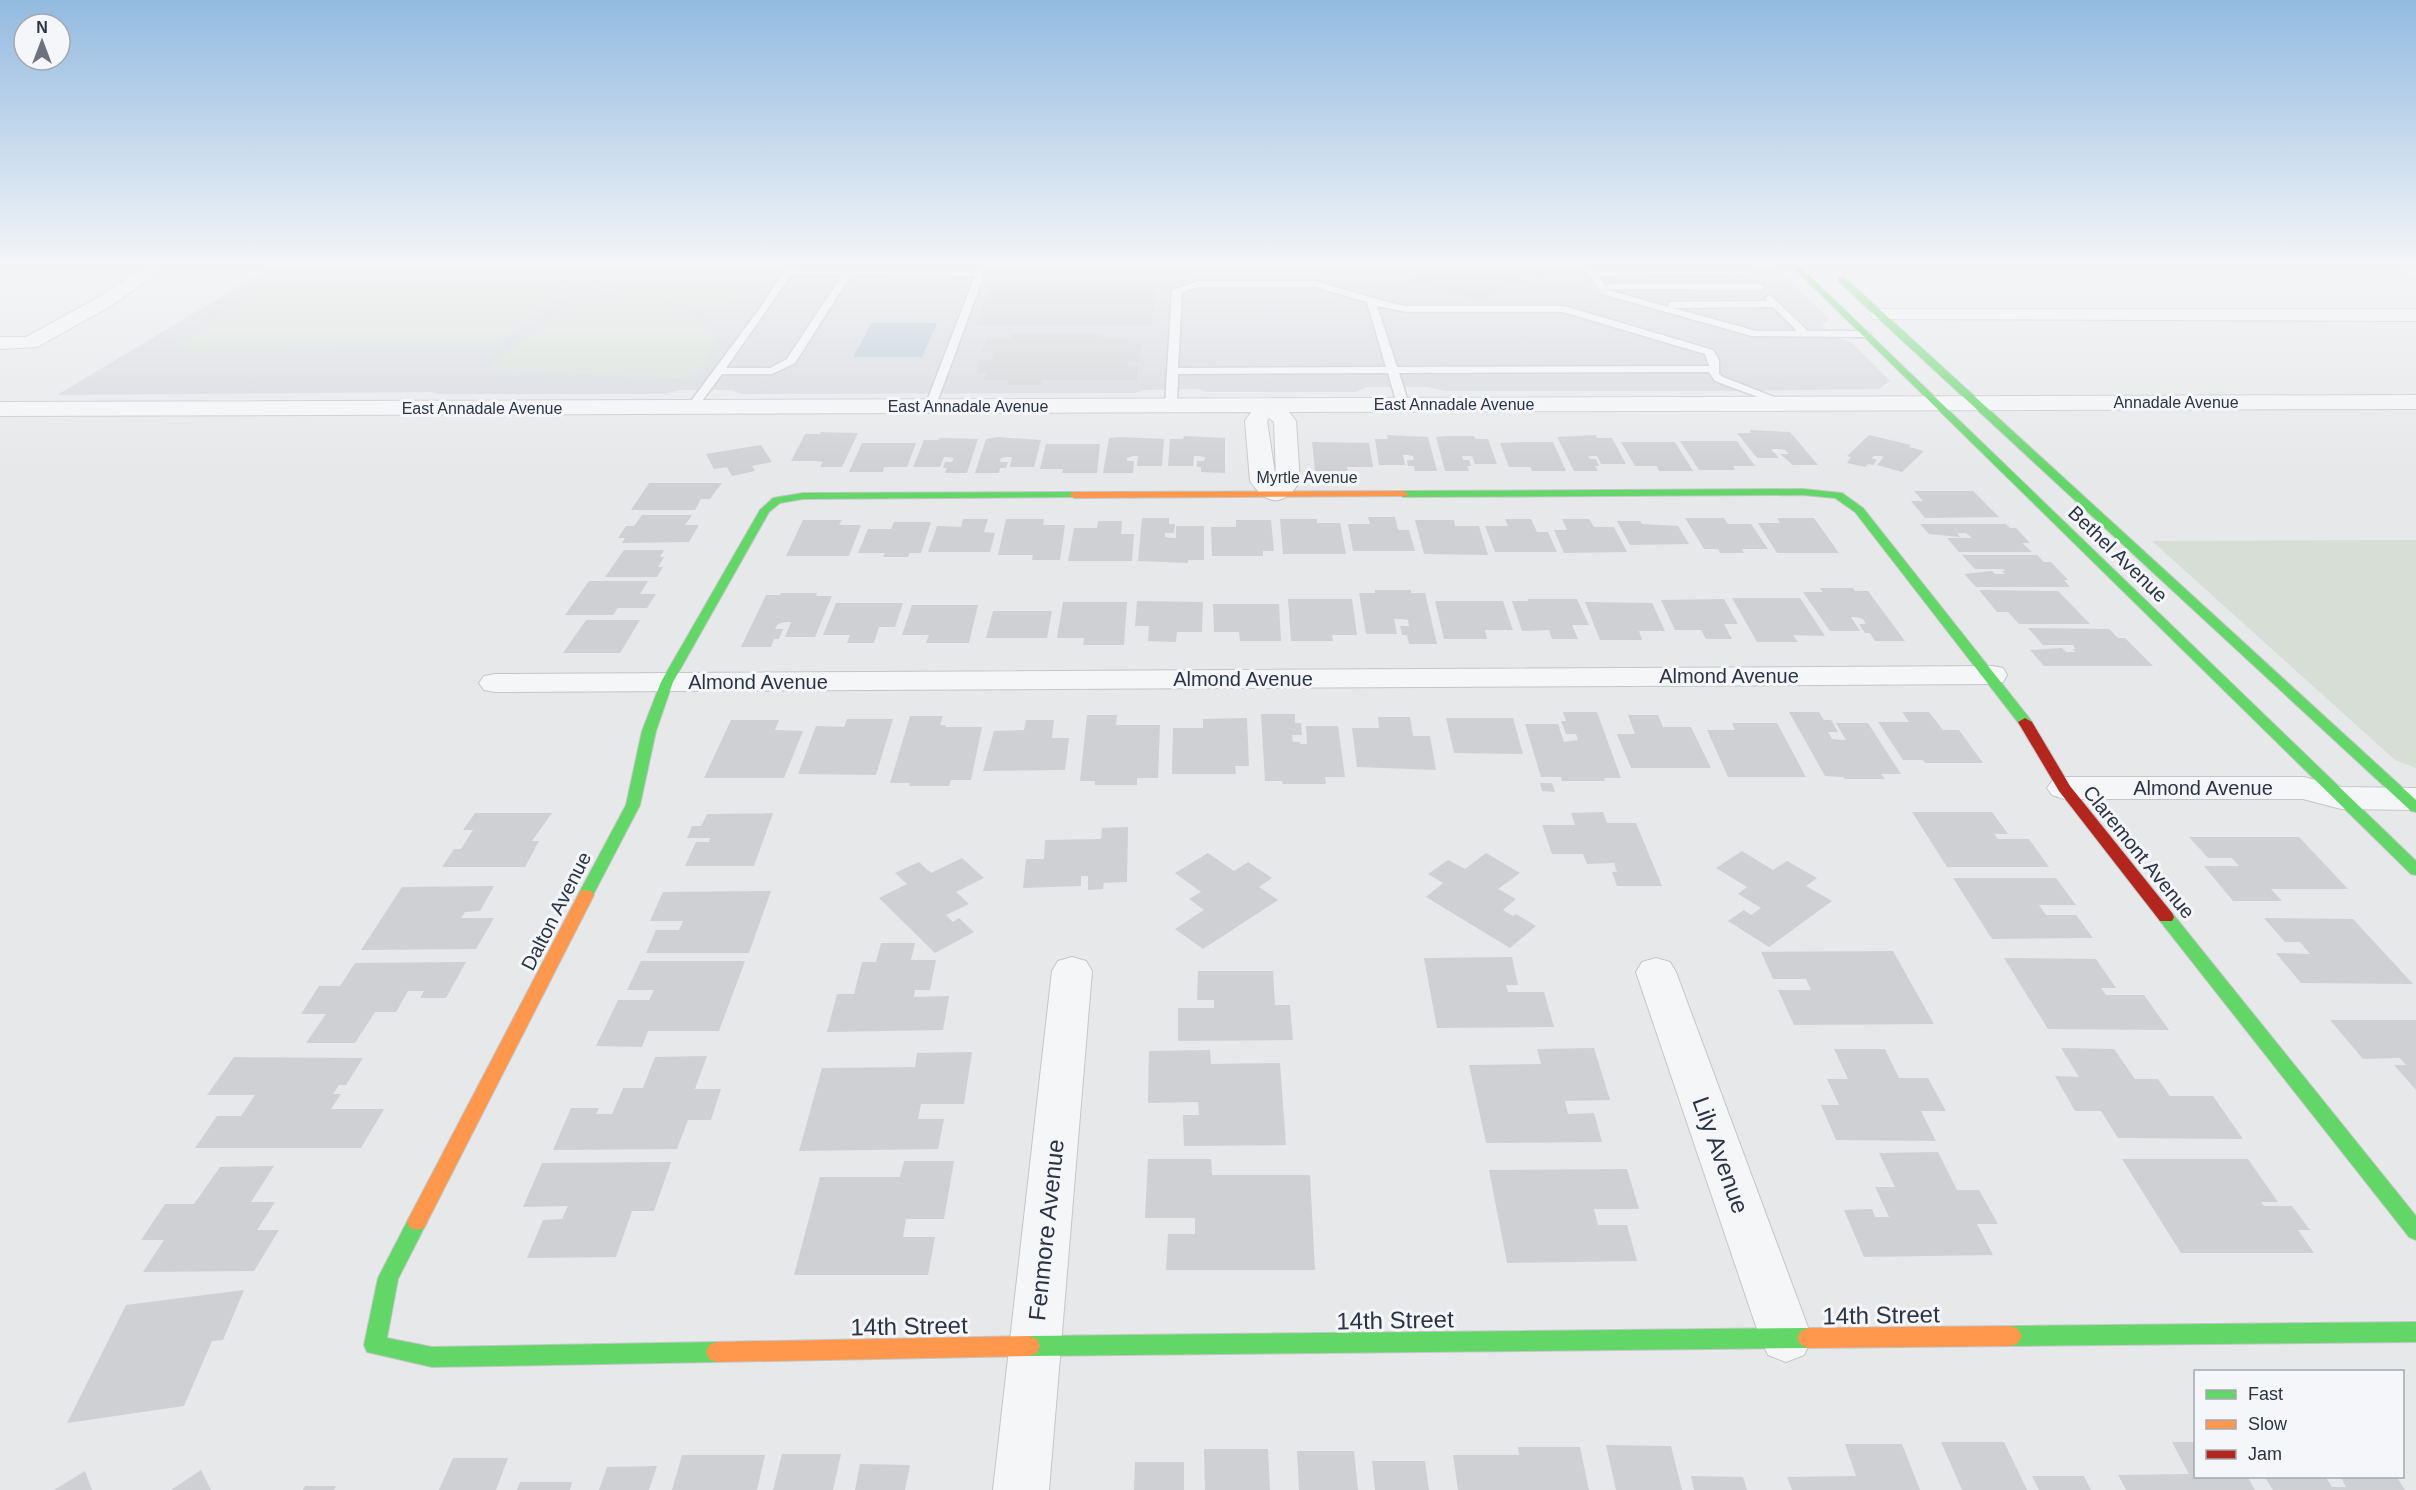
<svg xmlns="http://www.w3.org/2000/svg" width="2416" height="1490" font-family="Helvetica,sans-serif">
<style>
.built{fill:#d4d7dd}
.green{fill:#d6ded6}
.water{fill:#b4c4d5}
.building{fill:#ced0d3}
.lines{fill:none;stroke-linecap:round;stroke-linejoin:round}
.lane-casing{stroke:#c4c6c8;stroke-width:3}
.street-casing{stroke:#c4c6c8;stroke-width:2}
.fast-casing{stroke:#c4c6c8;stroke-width:2}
.slow-casing{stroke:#c4c6c8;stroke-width:2}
.jam-casing{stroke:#c4c6c8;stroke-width:2}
.lane{fill:#f5f6f7;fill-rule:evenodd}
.street{fill:#f5f6f7;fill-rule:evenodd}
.fast{fill:#63d668;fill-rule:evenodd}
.slow{fill:#ff974d;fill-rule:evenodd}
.jam{fill:#b3261e;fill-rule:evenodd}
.labels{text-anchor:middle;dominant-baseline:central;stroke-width:6;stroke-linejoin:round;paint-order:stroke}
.far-street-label{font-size:16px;fill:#2b3445;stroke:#f4f6f9}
.street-label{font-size:20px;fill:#2b3445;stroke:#f4f6f9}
.near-street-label{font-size:24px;fill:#2b3445;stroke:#f4f6f9}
</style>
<rect width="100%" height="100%" fill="#e6e8ea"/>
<path class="built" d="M276,264H1773L1829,319L1822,325L1834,337L1851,342L1890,381L1879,389L1730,391H1444L1428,387H1367L1355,392H1207L1198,389L1144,390L1135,393L742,394L731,390H680L665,394H438L432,392L57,395Z"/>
<path class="green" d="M301,264H562L570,271L564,292L553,303L500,343L189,352L177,344Z
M584,264H760L729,305L682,304L633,298L672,306L697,316L716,334C716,353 702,366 689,379L495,370L489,364L584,295L633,299L606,290L584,276L582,267Z
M806,264H972L970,268H803Z
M2416,540V768L2395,760L2152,541Z"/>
<path class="water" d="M872,323H937L922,357H853Z"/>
<path class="building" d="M1001,264H1160L1159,272H998Z
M1452,264L1507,279L1512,278L1464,264L1569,266L1539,278L1527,275L1518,278L1529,281L1519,285L1508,281L1498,285L1509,288L1479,301L1408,280Z
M990,285H1155L1152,325H976Z
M1012,334H1102L1101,338H1128V344H1141L1139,362H1128V366H1138L1137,380H1042L1041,385H1006L1008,380H984L986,373H976L981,360H992L994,352H982L986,339H1010Z
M1750,430L1790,432L1818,465H1793L1780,454H1789L1785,450L1780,449H1771L1779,458H1757L1737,433H1751Z
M821,432L858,433L842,467H820L823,462L816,461H791L805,434H820Z
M1387,435L1428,437L1437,471H1415L1414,466H1408L1407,460H1414L1413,456L1408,455H1403L1405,465H1379L1375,439H1388Z
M1596,435L1597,438H1612L1626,464H1601L1597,456H1588L1590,459H1596L1599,466H1595L1598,471H1574L1557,437Z
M1869,435L1911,445L1909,447L1924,451L1902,472L1877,465L1884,457L1881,456H1874L1871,458L1877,460L1873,465L1868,464L1865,467L1847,463L1851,457L1847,456Z
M1184,436L1225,438V473L1201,472V467H1197V461H1204L1205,457L1199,456H1194L1193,466H1168L1170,439H1183Z
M1446,436H1474L1475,439H1488L1497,464H1475L1472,456H1462L1463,460H1469L1471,466H1467L1469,471H1445L1436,437Z
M998,437L1041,440L1034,467H1010L1012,457H1007L1001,458L1000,462H1008L1006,468H1000L999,473H975L986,439Z
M1121,437L1164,439L1162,466H1137L1138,456H1133L1127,458V461H1134L1133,473H1103L1109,438Z
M940,438L978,439L967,473H945L947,468H943L945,462H952L954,458L947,457H944L940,467H913L924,440H938Z
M1680,441H1737L1755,466H1733L1735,470H1699Z
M1312,442L1369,443L1373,467H1347L1348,472L1315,471Z
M1523,442H1553L1566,471H1532L1530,467H1509L1500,443Z
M1621,442H1675L1693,471H1659L1657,466H1635Z
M862,443H916L907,467H884L883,472H849Z
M1046,444H1100L1097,473H1062L1063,469H1040Z
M761,445L772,462L752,466L755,471L732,476L727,467L714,469L706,454Z
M649,483H722L710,499H701L695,510H631Z
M1914,491H1973L1999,517L1925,518L1911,501H1923Z
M642,515H692L685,525H699L689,542L622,543L625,538H618L626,526H634Z
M1368,517H1395L1398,530H1409L1415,551H1353L1348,524H1370Z
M1142,518H1169V524H1175L1174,533H1165V537L1172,538H1176V526H1204V560H1188V563L1138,561Z
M1685,518H1724L1728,524H1751L1768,549H1742L1744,553H1720L1718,549H1704Z
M1777,518H1814L1839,553H1777L1758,523H1780Z
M963,519H988L984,532L995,533L990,552H928L937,526L961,527Z
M1006,519H1044L1043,525H1065L1060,560H1032L1033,555H998Z
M1280,519H1317V523H1340L1346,554H1283Z
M1505,519H1531L1537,532H1548L1557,552H1495L1485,526H1508Z
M1562,519H1589L1594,527H1614L1627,552L1564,553L1554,530H1567Z
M803,520H842L839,525H861L849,556H786Z
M1236,520H1271L1274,551H1263V556H1212L1211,527H1236Z
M1415,520H1454L1455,526H1479L1488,555L1424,554Z
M1098,521H1122L1121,534H1134L1132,561H1068L1074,528H1097Z
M1617,521H1640L1642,524L1678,526L1689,544L1630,545Z
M894,522H931L921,553H910L908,557H883L885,553H858L868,529H891Z
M1920,524H2006L2010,528H2016L2030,543H2022L2032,552H1959L1947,538H1972L1966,533H1957L1960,537L1929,534Z
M624,550H664L660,557H664L658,567H663L657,577H605Z
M1962,555H2037L2044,562H2051L2068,580H2064L2070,587H1976L1964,574L1992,571L1995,574H2005L2002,571H2005L2003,569H1975Z
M589,581H648L640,594H656L647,608H618L613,615H565Z
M1820,588H1853L1855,591H1868L1905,641H1875L1870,633H1865L1859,624H1866L1863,619L1856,617H1851L1860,631H1830L1803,592H1823Z
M1375,590H1411V593H1425L1437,644H1409L1407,635H1402L1400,626H1409L1408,620L1400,619H1394L1397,634H1366L1359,593H1375Z
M1979,590L2058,591L2090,624H2019L2008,612H1997Z
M781,593H817L816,596H832L815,637H785L791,622H785L778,624L775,629H783L779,639H774L771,647H741L766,595H780Z
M1732,598H1800L1825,636L1793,635L1798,642H1757Z
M1288,599H1352L1357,635H1332L1333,641H1291Z
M1528,599H1577L1589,625H1572L1578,639H1552L1549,630L1522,631L1512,601H1528Z
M1724,599L1738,624H1724L1732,639H1706L1701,630H1675L1661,600Z
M1137,601L1203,602L1202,632H1177L1176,642L1148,641L1149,626H1135Z
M1435,601H1503L1513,630H1485L1487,639H1444Z
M1063,602H1127L1124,645H1083L1084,638H1057Z
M1585,602L1652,603L1665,631H1639L1642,640H1600Z
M836,603H903L895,627H879L874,643H847L850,635H823Z
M1213,604H1279L1281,641H1240L1239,632H1214Z
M912,605H978L969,643H926L929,635H902Z
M993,611H1052L1047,638H986Z
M586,620H640L620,653H563Z
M2028,628L2109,629L2118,638H2125L2153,666H2044L2030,650L2062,648L2066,652H2076L2072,649H2076L2073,645H2043Z
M1563,712H1597L1621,778H1604L1605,781H1562L1561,777H1541L1525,724H1558L1564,742L1578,740L1576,734H1566L1561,721H1566Z
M1789,712H1819L1824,720H1831L1838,732H1828L1832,739L1840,740H1846L1836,723H1868L1901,774H1881L1885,779H1845L1843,777L1825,776Z
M1902,712H1929L1943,730H1959L1983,763H1925L1923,760H1903L1878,722H1909Z
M1261,714H1295V723H1301L1302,735H1292L1293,742H1300V744H1307L1306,726H1338L1345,777H1325L1326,784H1283L1282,781H1265Z
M1087,715H1117L1116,725H1160L1158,778H1137V785H1095V781H1080Z
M1628,715H1658L1663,727H1691L1711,768H1631L1617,734H1635Z
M910,716H943L940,725H945L946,727H982L971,780H951L949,786H909L910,783H890Z
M1378,717H1410L1413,736H1430L1436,770L1357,767L1352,728H1379Z
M1247,718L1249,766H1235L1236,774H1172L1173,728H1203V719Z
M1446,718H1513L1523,754L1454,753Z
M847,719H893L876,775L798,774L816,726L844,727Z
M731,720H779L775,730L803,731L784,778H704Z
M1026,720H1054L1052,738H1069L1065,770L983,771L994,731L1024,730Z
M1732,723H1777L1806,777H1728L1707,730H1735Z
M1540,783H1552L1555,792L1542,791Z
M1603,812L1607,823H1636L1662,886H1617L1612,872H1617L1614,863L1587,864L1583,854H1552L1542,825H1575L1571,813Z
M1912,812H1992L2008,834H1994L1998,839H2029L2049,867H1947Z
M475,813H552L532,841H539L525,867H442L454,849H461L473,830H463Z
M773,813L754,866H685L696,842H709L710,838H687L692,826H701L707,814Z
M1128,827L1127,882L1104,883L1103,889L1088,890V876H1081V886L1023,888L1026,859H1044L1045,840L1101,839L1102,828Z
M2189,837H2299L2348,889H2271L2282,901H2233L2204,866H2239L2232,858H2208Z
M1742,851L1773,870L1787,861L1817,878L1806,886L1832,901L1769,947L1728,921L1744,910L1751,915L1761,908L1738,894L1747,887L1716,868Z
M1208,853L1234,871L1248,862L1272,878L1259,887L1278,900L1203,949L1175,929L1204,910L1189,899L1201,892L1175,873Z
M1486,853L1520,873L1498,889L1516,899L1503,910L1513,916L1516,914L1536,926L1510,948L1426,897L1443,883L1428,874L1448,860L1465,869Z
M962,858L984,878L956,892L969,904L946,915L953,922L959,918L974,932L935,953L879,898L907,884L895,873L919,862L931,873Z
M1953,878H2056L2076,905H2039L2046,915H2076L2093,938L1992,939Z
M494,886L480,911L465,912L461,918H494L476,949L361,950L402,887Z
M771,891L749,953H646L656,930H679L683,921H650L663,892Z
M2264,918L2353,919L2413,984L2301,983L2276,953L2310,954L2300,942H2285Z
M881,943H915L911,960H936L930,990H915L914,997L949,996L943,1030L827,1032L837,994H854L862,962H876Z
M1893,951L1934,1024L1794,1025L1778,990H1811L1806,979H1773L1761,952Z
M1512,957L1518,985H1506L1508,992H1544L1554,1027L1437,1028L1424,958Z
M2004,958L2096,959L2116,988H2101L2106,995H2144L2169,1030L2048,1029Z
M641,961H745L719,1031H648L642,1047L596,1046L618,1000H649L654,990H627Z
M466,962L446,998H420L424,991H408L396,1012H375L355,1043H306L326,1014H301L319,986H340L355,963Z
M1198,971H1273L1275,1005H1290L1293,1040L1178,1041V1008H1214V1000H1197Z
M2330,1020H2416V1090L2394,1065H2406L2400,1058L2363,1059Z
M1594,1048L1610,1100L1565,1101L1568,1114L1594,1113L1602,1142L1486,1143L1469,1065L1541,1064L1537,1049Z
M2061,1048L2114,1049L2135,1079H2158L2170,1096H2213L2243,1139L2118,1138L2101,1111H2075L2055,1076L2079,1077Z
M1834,1049H1885L1899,1078H1928L1946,1111H1921L1936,1141L1836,1140L1821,1105H1839L1827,1079H1848Z
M1210,1050L1211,1064L1280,1063L1286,1145L1184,1146L1183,1115H1199L1198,1102L1148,1103L1149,1051Z
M972,1052L964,1104H921L918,1119H944L938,1149L799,1151L822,1068L915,1067L917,1053Z
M707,1056L695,1089H721L711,1120H688L677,1149L553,1150L571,1108H599L596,1114H612L623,1088H643L655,1057Z
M234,1057L363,1058L346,1085H339L333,1094H341L331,1109H384L361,1148H195L217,1116H241L255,1095H207Z
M1938,1152L1957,1190H1979L1998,1224H1977L1993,1255L1864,1257L1844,1210L1872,1209L1875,1217H1889L1875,1187H1895L1879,1153Z
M1148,1159H1211L1212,1175H1310L1315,1270H1166L1168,1234H1195V1218H1145Z
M2122,1159H2248L2278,1202H2261L2264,1206H2292L2310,1230H2298L2314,1253H2181Z
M904,1161H954L944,1219H906L903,1237H935L928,1275H794L820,1177H900Z
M671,1162L654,1211H632L616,1257L527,1258L543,1220L562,1219L568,1206L523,1207L542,1163Z
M274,1166L251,1202H275L257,1230H279L254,1271L143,1272L164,1240H141L165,1204H194L220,1167Z
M1627,1169L1639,1209H1594L1598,1225H1627L1637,1261L1507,1263L1489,1170Z
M244,1290L223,1340L212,1341L184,1406L67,1423L126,1305Z
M1941,1442H2004L2027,1490H1962Z
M2172,1442H2196V1476H2247L2255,1490H2126L2118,1475L2189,1474Z
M1845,1444H1902L1920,1490H1792L1787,1477L1856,1476Z
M1606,1445L1671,1446L1682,1490H1616Z
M1518,1447H1580L1589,1490H1458L1453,1455H1519Z
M1204,1449H1268L1270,1490H1205Z
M1297,1451H1354L1358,1490H1299Z
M782,1454H841L833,1490H773Z
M682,1455H765L757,1490H672Z
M453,1458H508L496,1490H439Z
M1372,1461H1425L1429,1490H1375Z
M1135,1462H1184V1490H1134Z
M860,1464L910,1465L905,1490H855Z
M657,1466L649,1490H599L607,1467Z
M201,1470L211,1490H171Z
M85,1471L92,1490H54Z
M1691,1476L1743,1477L1747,1490H1694Z
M2032,1476H2084L2091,1490H2039Z
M2264,1476H2325L2332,1487H2346L2340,1476H2396L2405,1490H2273Z
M520,1482H572L570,1490H517Z
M305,1486H336L334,1490H303Z"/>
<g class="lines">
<g class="lane-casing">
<path id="lane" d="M789,264H797L794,269L977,270L980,264H988L935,408L931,409L925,406L975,276L851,275L795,363L772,374H722L696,409H688V405L758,311ZM791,275H842L787,359L770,368H726Z
M1581,264H1589L1594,270L1745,269L1750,272L1748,274L1598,276L1608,290L1668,307L1669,303L1672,302L1768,301L1765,298L1770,295L1808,331H1866L1871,334L1866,337L1752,336L1602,294ZM1773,307L1797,331H1756L1673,308Z
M1199,281H1316L1387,302L1407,306H1564L1713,350L1719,360V374L1723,377L1792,404L1786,407L1782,406L1715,381L1709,372L1399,373L1409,404L1403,407L1397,404L1388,373L1178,374L1177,405L1171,408L1165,405L1172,290ZM1199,287H1315L1367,302L1386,367L1178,368L1182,292ZM1377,306L1407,312H1563L1705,354L1709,366L1397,367Z
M1611,284H1760L1765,287L1760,290L1608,289L1606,287Z"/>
</g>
<g class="street-casing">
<path id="street" d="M150,264H171L111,306L37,347L0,349V337H26L97,298Z
M2387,264H2409L2416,267V279L2390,268Z
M1880,309H2416V321L1873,319L1870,315L1873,311Z
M2416,395V409L1289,412L1296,421L1300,482C1283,507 1267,506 1250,481L1245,421L1251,412L0,416V402ZM1269,418L1274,422L1276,480L1267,421Z
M1992,666L2003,668L2007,675L2003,682L1992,684L495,692L484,690L479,683L484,676L495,674Z
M2064,777H2304L2341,787L2416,788V810L2341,809L2303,799H2064L2052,795L2047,788L2052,781Z
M1072,957L1086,961L1092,971L1049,1490H993L1052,971L1058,961Z
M1656,958L1670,962L1676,972L1812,1338L1804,1355L1786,1362L1768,1355L1760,1338L1636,972L1642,962Z"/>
</g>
<g class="fast-casing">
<path id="fast" d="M1790,264H1797L2416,861V875L2411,874Z
M1838,277H1844L2416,800V812L2411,811L1838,281Z
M1803,489L1842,493L1863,508L2030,719L2032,722L2030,725H2020L1855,512L1835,498L1803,495L1403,497L1398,494L1403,491Z
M1074,492L1078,493V497L803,499L780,503L769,512L673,682L656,731L640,805L591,899H581L578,895L626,805L642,731L661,682L760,510L773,498L803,493Z
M2166,912L2172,913L2416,1216V1240L2409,1237L2160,921L2158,917L2160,913Z
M417,1214L424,1216L427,1222L398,1279L387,1338L432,1347L717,1342L725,1345L728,1352L725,1359L717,1362L432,1367L367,1352L364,1345L378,1278L410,1216Z
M2416,1322V1342L2011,1346L2004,1343L2000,1336L2004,1329L2011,1326Z
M1808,1328L1815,1331L1819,1338L1815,1345L1808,1348L1029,1356L1021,1353L1018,1346L1021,1339L1029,1336Z"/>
</g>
<g class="slow-casing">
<path id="slow" d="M1403,491L1408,494L1407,496L1074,498L1069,495L1074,492Z
M586,890L591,891L594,895L424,1228L417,1230L410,1228L407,1222L410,1216L578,895L581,891Z
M2011,1326L2018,1329L2022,1336L2018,1343L2011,1346L1808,1348L1801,1345L1797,1338L1801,1331L1808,1328Z
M1029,1336L1037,1339L1040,1346L1037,1353L1029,1356L717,1362L709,1359L706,1352L709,1345L717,1342Z"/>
</g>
<g class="jam-casing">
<path id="jam" d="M2025,718L2032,722L2070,786L2172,913L2174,917L2172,921H2160L2059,791L2018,722Z"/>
</g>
<use href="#lane" class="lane"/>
<use href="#street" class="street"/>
<use href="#fast" class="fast"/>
<use href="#slow" class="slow"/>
<use href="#jam" class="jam"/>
</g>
<linearGradient id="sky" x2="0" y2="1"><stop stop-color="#93bae0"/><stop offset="0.56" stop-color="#f4f5f6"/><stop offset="1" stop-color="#f4f5f6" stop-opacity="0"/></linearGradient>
<rect width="2416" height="472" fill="url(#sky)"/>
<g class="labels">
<g class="far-street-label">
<text x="2176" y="402">Annadale Avenue</text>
<text x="1454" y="404">East Annadale Avenue</text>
<text x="968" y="406">East Annadale Avenue</text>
<text x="482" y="408">East Annadale Avenue</text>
<text x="1307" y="477">Myrtle Avenue</text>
</g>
<g class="street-label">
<text transform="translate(2118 554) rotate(44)">Bethel Avenue</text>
<text x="1729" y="676">Almond Avenue</text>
<text x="1243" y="679">Almond Avenue</text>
<text x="758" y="682">Almond Avenue</text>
<text x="2203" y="788">Almond Avenue</text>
<text transform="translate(2139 852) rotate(51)">Claremont Avenue</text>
<text transform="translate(556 911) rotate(-63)">Dalton Avenue</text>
</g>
<g class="near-street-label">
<text transform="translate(1721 1155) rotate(70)">Lily Avenue</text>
<text transform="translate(1046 1230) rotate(-84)">Fenmore Avenue</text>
<text transform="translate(1881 1315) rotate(-1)">14th Street</text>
<text transform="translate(1395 1320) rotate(-1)">14th Street</text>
<text transform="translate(909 1326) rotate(-1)">14th Street</text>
</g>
</g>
<rect x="2194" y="1370" width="210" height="108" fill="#f4f6f9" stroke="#a4a8b1" stroke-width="1.5"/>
<rect x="2206" y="1390" width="30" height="9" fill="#63d668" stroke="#a4a8b1" stroke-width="1.5"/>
<text x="2248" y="1400" font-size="18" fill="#2b3445">Fast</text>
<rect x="2206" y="1420" width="30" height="9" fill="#ff974d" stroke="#a4a8b1" stroke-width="1.5"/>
<text x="2248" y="1430" font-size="18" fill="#2b3445">Slow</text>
<rect x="2206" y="1450" width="30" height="9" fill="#b3261e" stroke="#a4a8b1" stroke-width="1.5"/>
<text x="2248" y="1460" font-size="18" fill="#2b3445">Jam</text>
<g transform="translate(42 42)"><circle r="28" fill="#f4f6f9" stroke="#a4a8b1" stroke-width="1.5"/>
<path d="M0-4.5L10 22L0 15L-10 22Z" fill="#6c737f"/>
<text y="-9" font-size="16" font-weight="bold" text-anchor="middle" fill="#2b3445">N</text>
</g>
</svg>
